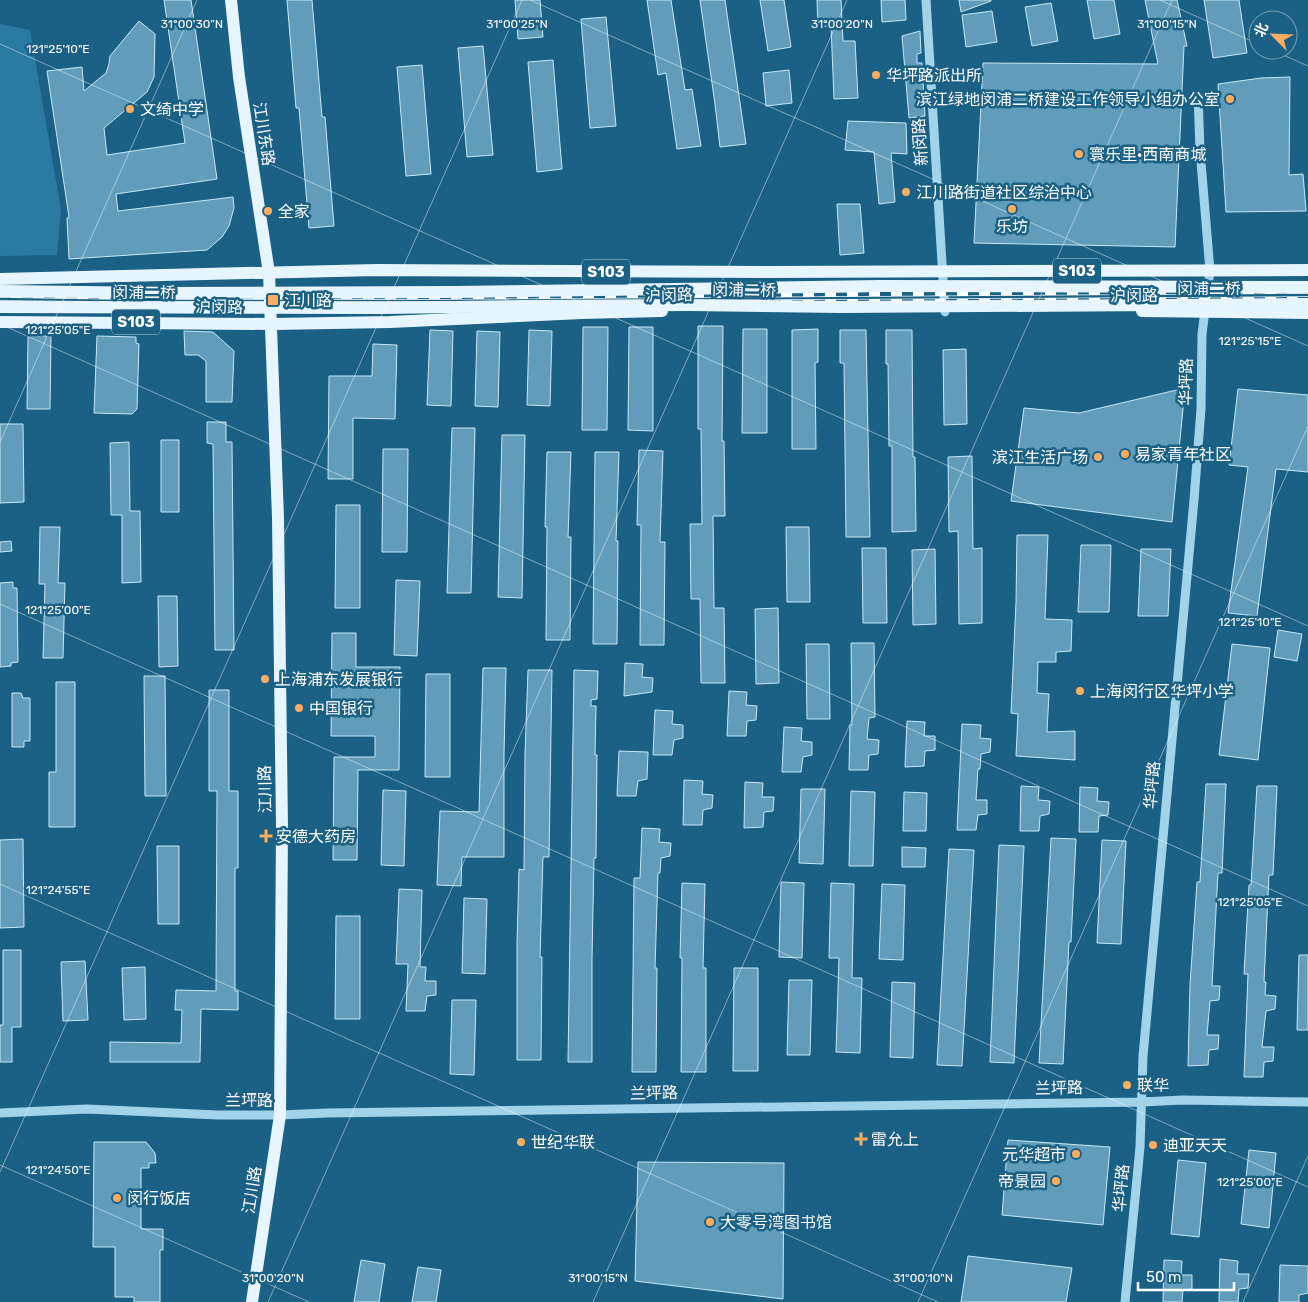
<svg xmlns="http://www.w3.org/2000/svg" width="1308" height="1302" font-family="Rubik,'Noto Sans SC',sans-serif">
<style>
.green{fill:#2a7aa2}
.building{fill:#619dbb;stroke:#c6e8f8}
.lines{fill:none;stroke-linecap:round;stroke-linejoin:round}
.minor{stroke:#a1d3eb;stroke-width:9}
.major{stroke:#e6f5ff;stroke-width:12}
.rail-casing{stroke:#fff;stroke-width:5.5}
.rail{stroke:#1b6085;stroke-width:4;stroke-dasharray:11;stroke-linecap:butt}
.major-bridge{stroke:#e6f5ff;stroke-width:12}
.ticks{fill:none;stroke:#fff;stroke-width:1;stroke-opacity:0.45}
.poi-dot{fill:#fdad5e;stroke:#1b6085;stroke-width:2}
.labels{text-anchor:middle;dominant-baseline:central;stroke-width:5;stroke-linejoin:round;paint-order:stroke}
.shield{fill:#1b6085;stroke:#bbcfda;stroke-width:1}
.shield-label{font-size:15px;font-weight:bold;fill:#fff}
.poi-label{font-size:16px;fill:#fff;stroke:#1b6085;text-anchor:start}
.street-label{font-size:16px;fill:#fff;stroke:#1b6085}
.ticks-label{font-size:12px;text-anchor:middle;fill:#fff;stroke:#1b6085;stroke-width:5;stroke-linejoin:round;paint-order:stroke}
</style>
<rect width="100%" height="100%" fill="#1b6085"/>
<path class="green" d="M0,24L30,30L61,210L57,255L0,256Z"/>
<path class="building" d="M164,0H191L217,179L116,194L118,211L233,197L234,208L229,226L222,237L207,250L69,259L67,218L69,217L47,71L82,67L84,91L106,73L109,64L110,56L139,21L155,34L154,77L147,92L104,128L107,155L185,143Z
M287,0H312L322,117H325L334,226L309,228L299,108H296Z
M515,0H540L543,37L518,39Z
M647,0H671L685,90L692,89L701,146L677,149L666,73L658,75Z
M700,0H725L746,144L720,147L715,104Z
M760,0H784L791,47L768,51Z
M817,0H841L843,41H855L858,98L834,99L831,26L818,27Z
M881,0H905L906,20L882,22Z
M959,0H991V1L961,12Z
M1087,0H1114L1120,34L1094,39Z
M1145,0H1177L1187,46H1184L1175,247L974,243L983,63L1158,64Z
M1204,0H1239L1247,53L1213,58Z
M1051,3L1058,41L1032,46L1025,7Z
M992,11L997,42L966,47L962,15Z
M606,17L616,126L590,128L581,19Z
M920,31L921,53L917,54V63H922L925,116L909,118L902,36Z
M483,46L493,155L467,157L458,48Z
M553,60L562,169L537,172L528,62Z
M422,65L431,174L406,176L397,67Z
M789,70L792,103L766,106L763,73Z
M1290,77L1289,175L1303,174L1306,211L1226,212L1218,84L1261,78Z
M848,121L906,123L907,154L891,153L895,202L879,204L874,152L845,150Z
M837,204H860L864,253L840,255Z
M698,326H723L722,441H724L725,516H713L714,608H724L725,683H701L700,599H691L690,524H702L701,429H698Z
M583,327H608L607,430H582Z
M629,327H653V431L628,430Z
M743,329H767V433H742Z
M818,329V362L815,363L816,449H792V330Z
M430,330L453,331L451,406L427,405Z
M529,330L552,331L550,406L527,405Z
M840,330H866L870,537H846L844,363H840Z
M886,330H912L913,457H915L916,531L892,532V446H889L888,364H886Z
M184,331L213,332L234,351L232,402H206V361L198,355H185Z
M477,331L500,332L498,407L475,406Z
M28,336H51L50,409H27Z
M97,336L136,337V343L139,344L137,409L132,414L94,413Z
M373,344L397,345L395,419L353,418V479H328L329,376H372Z
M966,349L967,424L944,425L943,350Z
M1185,388L1172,522L1011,501L1024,408L1079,413Z
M1238,389L1308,395V472L1276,469L1257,616L1228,613L1248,467L1229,465Z
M207,422H226V442H232L234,650H215L213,444L207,443Z
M0,424H23L24,502L0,503Z
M452,428H475L471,593H447Z
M502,435H525L522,598L498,597Z
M161,440H179V512H161Z
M129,442L130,511H140L141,582L122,583V515H111L110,443Z
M383,449H408L407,552H382Z
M639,450L663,451L660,542H665L664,645H640L641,525H637Z
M547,452H571L568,537H571L570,640H546L547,527H545Z
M595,452H619L616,541H618L617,644H593Z
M972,456L973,549L982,548V623L959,624L958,531L949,532L948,457Z
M336,505H360V608H335Z
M40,527H60L58,583H65L63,658H43L45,584H39Z
M786,527H809L810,602H787Z
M1017,535H1048L1045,619L1072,620L1071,651L1056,652V662H1038L1037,693L1049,694L1047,732L1075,731V760L1016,756L1018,714L1011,713L1016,602Z
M11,541L12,551L0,552V542Z
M1081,545H1111L1109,612H1078Z
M862,548H886L887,623H863Z
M935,549L936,624L913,625L912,550Z
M1141,549H1171L1168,616H1138Z
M396,580L420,581L417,656L394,655Z
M13,582V588H17L18,662L11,663V666L0,667V583Z
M158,596H177L178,666L159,667Z
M778,608L779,683L756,684L755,609Z
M1278,630L1302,634L1297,661L1274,657Z
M332,633H356V667H400L399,770H358L357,860H333L334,757H375V736H331Z
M851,643H874L875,717L869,718L867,739L879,740L878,754L869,755L868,770H849L850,725H852Z
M806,644H829L830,719H807Z
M1232,644L1270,648L1258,760L1219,755Z
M625,663L643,664L642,677L653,678L652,692L624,696Z
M483,668H506L504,754V857H462L461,886L437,885L440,811L479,812Z
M528,670H552L549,857H543L540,957H542L541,1060H517V944L519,869L524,870L525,754Z
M574,670L598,671L597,699L591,700V706H596L595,755H597L596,858H594L592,959V1062H568Z
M426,674H450V777H425Z
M144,676H165L166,796H145Z
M56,682H75V827H49V772H56Z
M209,690H229V791H238V868H235V991H238V1010L201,1009L200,1062H110V1042L181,1043L182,1010H175L176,990L216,991L217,791H209Z
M729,691L747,692L746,705L757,706L756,720L747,721L746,736H727Z
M12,693H21L23,698H30V741H24V747H12Z
M655,710L673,711L672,724L683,725V738L674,740L672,755H653Z
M907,721L925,722L924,736H935V750L925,751L924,766L905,767Z
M962,724L981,725L980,738L991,739L990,752L981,754L980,769H978L976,800H987V814L978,815L976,830H957Z
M784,727L802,728L801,741L812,742V755L803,757L801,772H782Z
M619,751L648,752L647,779L638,781L636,796H617Z
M684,780L703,781L702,794L713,795L712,808L703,810L702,825H683Z
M745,782L763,783L762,797H774L773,811L764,812L763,827L744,828Z
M1206,784H1226L1222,873H1218L1212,986H1220L1219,1000L1210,1001L1207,1035H1219L1218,1049L1209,1050L1208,1065L1188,1066L1190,985L1197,882H1200Z
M1021,786L1039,787L1038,800L1050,801L1049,814L1040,816L1039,831H1020Z
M1257,786H1277L1273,875H1269L1264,982H1266L1265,995L1276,996L1275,1009L1266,1011L1262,1047H1274L1273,1061L1264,1062L1263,1077H1244L1248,974H1244L1249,885H1251Z
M1080,787L1098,788L1097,801L1109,802L1108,815L1099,816L1098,832H1079Z
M801,789H825L823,864L799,863Z
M383,790L406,791L404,866L381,865Z
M851,791L875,792L873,866H849Z
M904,792L927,793L926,831H903Z
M642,828L660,829L659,842L671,843L670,856L661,858L660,873H658L655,968H657L656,1072H632L634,878H640Z
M1051,838L1076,839L1071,942H1069L1063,1064L1039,1063Z
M23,839L24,927L0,928V840Z
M1102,840L1126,841L1121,944L1097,943Z
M999,845L1024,846L1014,1063L990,1062Z
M157,846H179V924H158Z
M902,847L926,848L925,867H902Z
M949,849L974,850L962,1066L937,1065Z
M781,882L804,883L802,958L779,957Z
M682,883L705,884L703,968H706V1072H681L682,958H680Z
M831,883L854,884L852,978H862L860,1053L836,1052L839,958H829Z
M882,884L905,885L903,960L879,959Z
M399,889L422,890L420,967H426L425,981H436V995L427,996L425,1011H406L408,964H396Z
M464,898L487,899L485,974L462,973Z
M336,916H360V1019H335Z
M3,950H21V1027H12V1062H0V1025H3Z
M1299,955H1308V1030H1297Z
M85,961L88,1020L63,1021L61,962Z
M145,967L146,1019L124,1020L122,968Z
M734,968H758V1071H733Z
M789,980H812L810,1055H787Z
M892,982L915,983L913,1058L890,1057Z
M452,1000H476L474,1075L450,1074Z
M1008,1140L1110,1147L1103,1225L1002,1215Z
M94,1142H146L155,1153L156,1163H149V1168H141V1229H163V1250H160V1302H134V1297H115V1247H93Z
M1249,1150L1276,1153L1269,1228L1241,1224Z
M1178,1160L1206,1163L1199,1237L1171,1234Z
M638,1162L784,1163L783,1299L635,1281Z
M968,1256L1072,1268L1066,1302H961Z
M1220,1259L1238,1261L1237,1274H1249L1248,1288L1239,1289L1238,1302H1219Z
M361,1260L385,1264L379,1302H354Z
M1164,1260L1182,1261L1181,1275H1192V1289L1183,1290L1182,1302H1163Z
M1280,1265L1308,1266V1293L1299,1295V1302H1279Z
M418,1267L441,1270L436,1302H412Z"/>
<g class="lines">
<path class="minor" d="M926,0L945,312
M0,1113L87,1109L218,1115H280L327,1113L1142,1102L1183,1100L1308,1102
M1125,1302L1140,1147L1143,1056L1194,500L1201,409L1202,334L1210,271L1200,150L1198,95"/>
<path class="major" d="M231,0L239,77L269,273L278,518L282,827L280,1115L252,1302
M0,279L376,270L769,272L1308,270
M1142,311L1308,313
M0,322L272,324L390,322L582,313L662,311"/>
<g class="rail-casing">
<path id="rail" d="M0,295L120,297H449L1308,291
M0,303L120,304H449L1308,299"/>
</g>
<use href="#rail" class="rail"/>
<path class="major-bridge" d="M0,291L162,293L455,292L880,286L1308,287
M0,307L380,308L525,306L689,305L841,307L1308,304"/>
</g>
<path class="ticks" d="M530,0L1308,346M1160,0L1258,44M0,44L1308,626M1272,50L1308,66M0,324L1308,906M0,442L197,0M0,604L1308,1187M0,884L938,1302M0,1165L309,1302M0,1172L522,0M268,1302L847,0M593,1302L1172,0M918,1302L1308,426M1243,1302L1308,1156"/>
<g class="poi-dot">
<circle cx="876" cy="75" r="5"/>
<circle cx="1230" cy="99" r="5"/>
<circle cx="130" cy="109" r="5"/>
<circle cx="1079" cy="154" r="5"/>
<circle cx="906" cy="192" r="5"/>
<circle cx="1012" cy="209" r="5"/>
<circle cx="268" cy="211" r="5"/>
<rect x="267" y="294" width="12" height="12" rx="2.5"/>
<circle cx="1125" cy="454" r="5"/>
<circle cx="1098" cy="457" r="5"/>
<circle cx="265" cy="679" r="5"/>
<circle cx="1080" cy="691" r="5"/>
<circle cx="299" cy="708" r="5"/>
<path d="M263.5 828.5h5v5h5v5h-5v5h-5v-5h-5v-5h5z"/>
<circle cx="1127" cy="1085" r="5"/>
<path d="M858.5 1131.5h5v5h5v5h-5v5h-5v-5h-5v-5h5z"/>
<circle cx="521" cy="1142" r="5"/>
<circle cx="1153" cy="1145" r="5"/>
<circle cx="1076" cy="1154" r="5"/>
<circle cx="1056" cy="1181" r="5"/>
<circle cx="117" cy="1198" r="5"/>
<circle cx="710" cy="1222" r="5"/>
</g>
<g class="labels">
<g class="shield">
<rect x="1053" y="258.5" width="48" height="25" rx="4"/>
<rect x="582" y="259.5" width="48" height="25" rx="4"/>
<rect x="112" y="309.5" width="48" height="25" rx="4"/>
</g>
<g class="shield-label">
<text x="1077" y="271">S103</text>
<text x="606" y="272">S103</text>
<text x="136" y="322">S103</text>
</g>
<g class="poi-label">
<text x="886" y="75">华坪路派出所</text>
<text x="1220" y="99" text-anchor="end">滨江绿地闵浦二桥建设工作领导小组办公室</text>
<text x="140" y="109">文绮中学</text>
<text x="1089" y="154">寰乐里·西南商城</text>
<text x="916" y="192">江川路街道社区综治中心</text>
<text x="278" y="211">全家</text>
<text x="1012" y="226" text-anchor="middle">乐坊</text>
<text x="284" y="300">江川路</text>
<text x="1135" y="454">易家青年社区</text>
<text x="1088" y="457" text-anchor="end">滨江生活广场</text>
<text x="275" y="679">上海浦东发展银行</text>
<text x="1090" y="691">上海闵行区华坪小学</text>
<text x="309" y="708">中国银行</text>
<text x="276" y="836">安德大药房</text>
<text x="1137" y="1085">联华</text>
<text x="871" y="1139">雷允上</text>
<text x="531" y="1142">世纪华联</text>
<text x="1163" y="1145">迪亚天天</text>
<text x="1066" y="1154" text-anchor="end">元华超市</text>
<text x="1046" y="1181" text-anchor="end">帝景园</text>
<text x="127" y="1198">闵行饭店</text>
<text x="720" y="1222">大零号湾图书馆</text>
</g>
<g class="street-label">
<text transform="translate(264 134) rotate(81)">江川东路</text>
<text transform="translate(920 142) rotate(-94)">新闵路</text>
<text x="1209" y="288">闵浦二桥</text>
<text transform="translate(744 290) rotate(1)">闵浦二桥</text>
<text x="144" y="292">闵浦二桥</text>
<text transform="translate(669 295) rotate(-1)">沪闵路</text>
<text x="1134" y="295">沪闵路</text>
<text transform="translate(219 307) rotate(1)">沪闵路</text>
<text transform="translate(1186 382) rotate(-89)">华坪路</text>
<text transform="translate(1152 785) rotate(-85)">华坪路</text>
<text transform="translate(265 789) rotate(-91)">江川路</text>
<text transform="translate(1059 1088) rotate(-1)">兰坪路</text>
<text transform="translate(654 1093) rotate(-1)">兰坪路</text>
<text x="249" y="1100">兰坪路</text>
<text transform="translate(1121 1188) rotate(-85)">华坪路</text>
<text transform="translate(252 1190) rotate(-81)">江川路</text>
</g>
</g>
<g class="ticks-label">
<text x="517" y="28">31°00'25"N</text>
<text x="192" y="28">31°00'30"N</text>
<text x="842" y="28">31°00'20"N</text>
<text x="1167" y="28">31°00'15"N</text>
<text x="58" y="53">121°25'10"E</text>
<text x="58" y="334">121°25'05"E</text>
<text x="1250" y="345">121°25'15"E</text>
<text x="58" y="614">121°25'00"E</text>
<text x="1250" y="626">121°25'10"E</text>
<text x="58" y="894">121°24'55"E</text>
<text x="1250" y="906">121°25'05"E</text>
<text x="58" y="1174">121°24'50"E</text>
<text x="1250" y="1186">121°25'00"E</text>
<text x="273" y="1282">31°00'20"N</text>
<text x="598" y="1282">31°00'15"N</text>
<text x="923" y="1282">31°00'10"N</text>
</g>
<g transform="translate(1273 35) rotate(294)"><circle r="24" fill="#1b6085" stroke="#76a0b6"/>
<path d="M0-4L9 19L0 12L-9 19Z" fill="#fdad5e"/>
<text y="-8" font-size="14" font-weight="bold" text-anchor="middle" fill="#ffffff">北</text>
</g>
<path d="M1138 1282v8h96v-8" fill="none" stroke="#ffffff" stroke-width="2.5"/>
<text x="1146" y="1282" font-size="15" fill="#ffffff" stroke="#1b6085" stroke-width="4" paint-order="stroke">50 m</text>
</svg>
